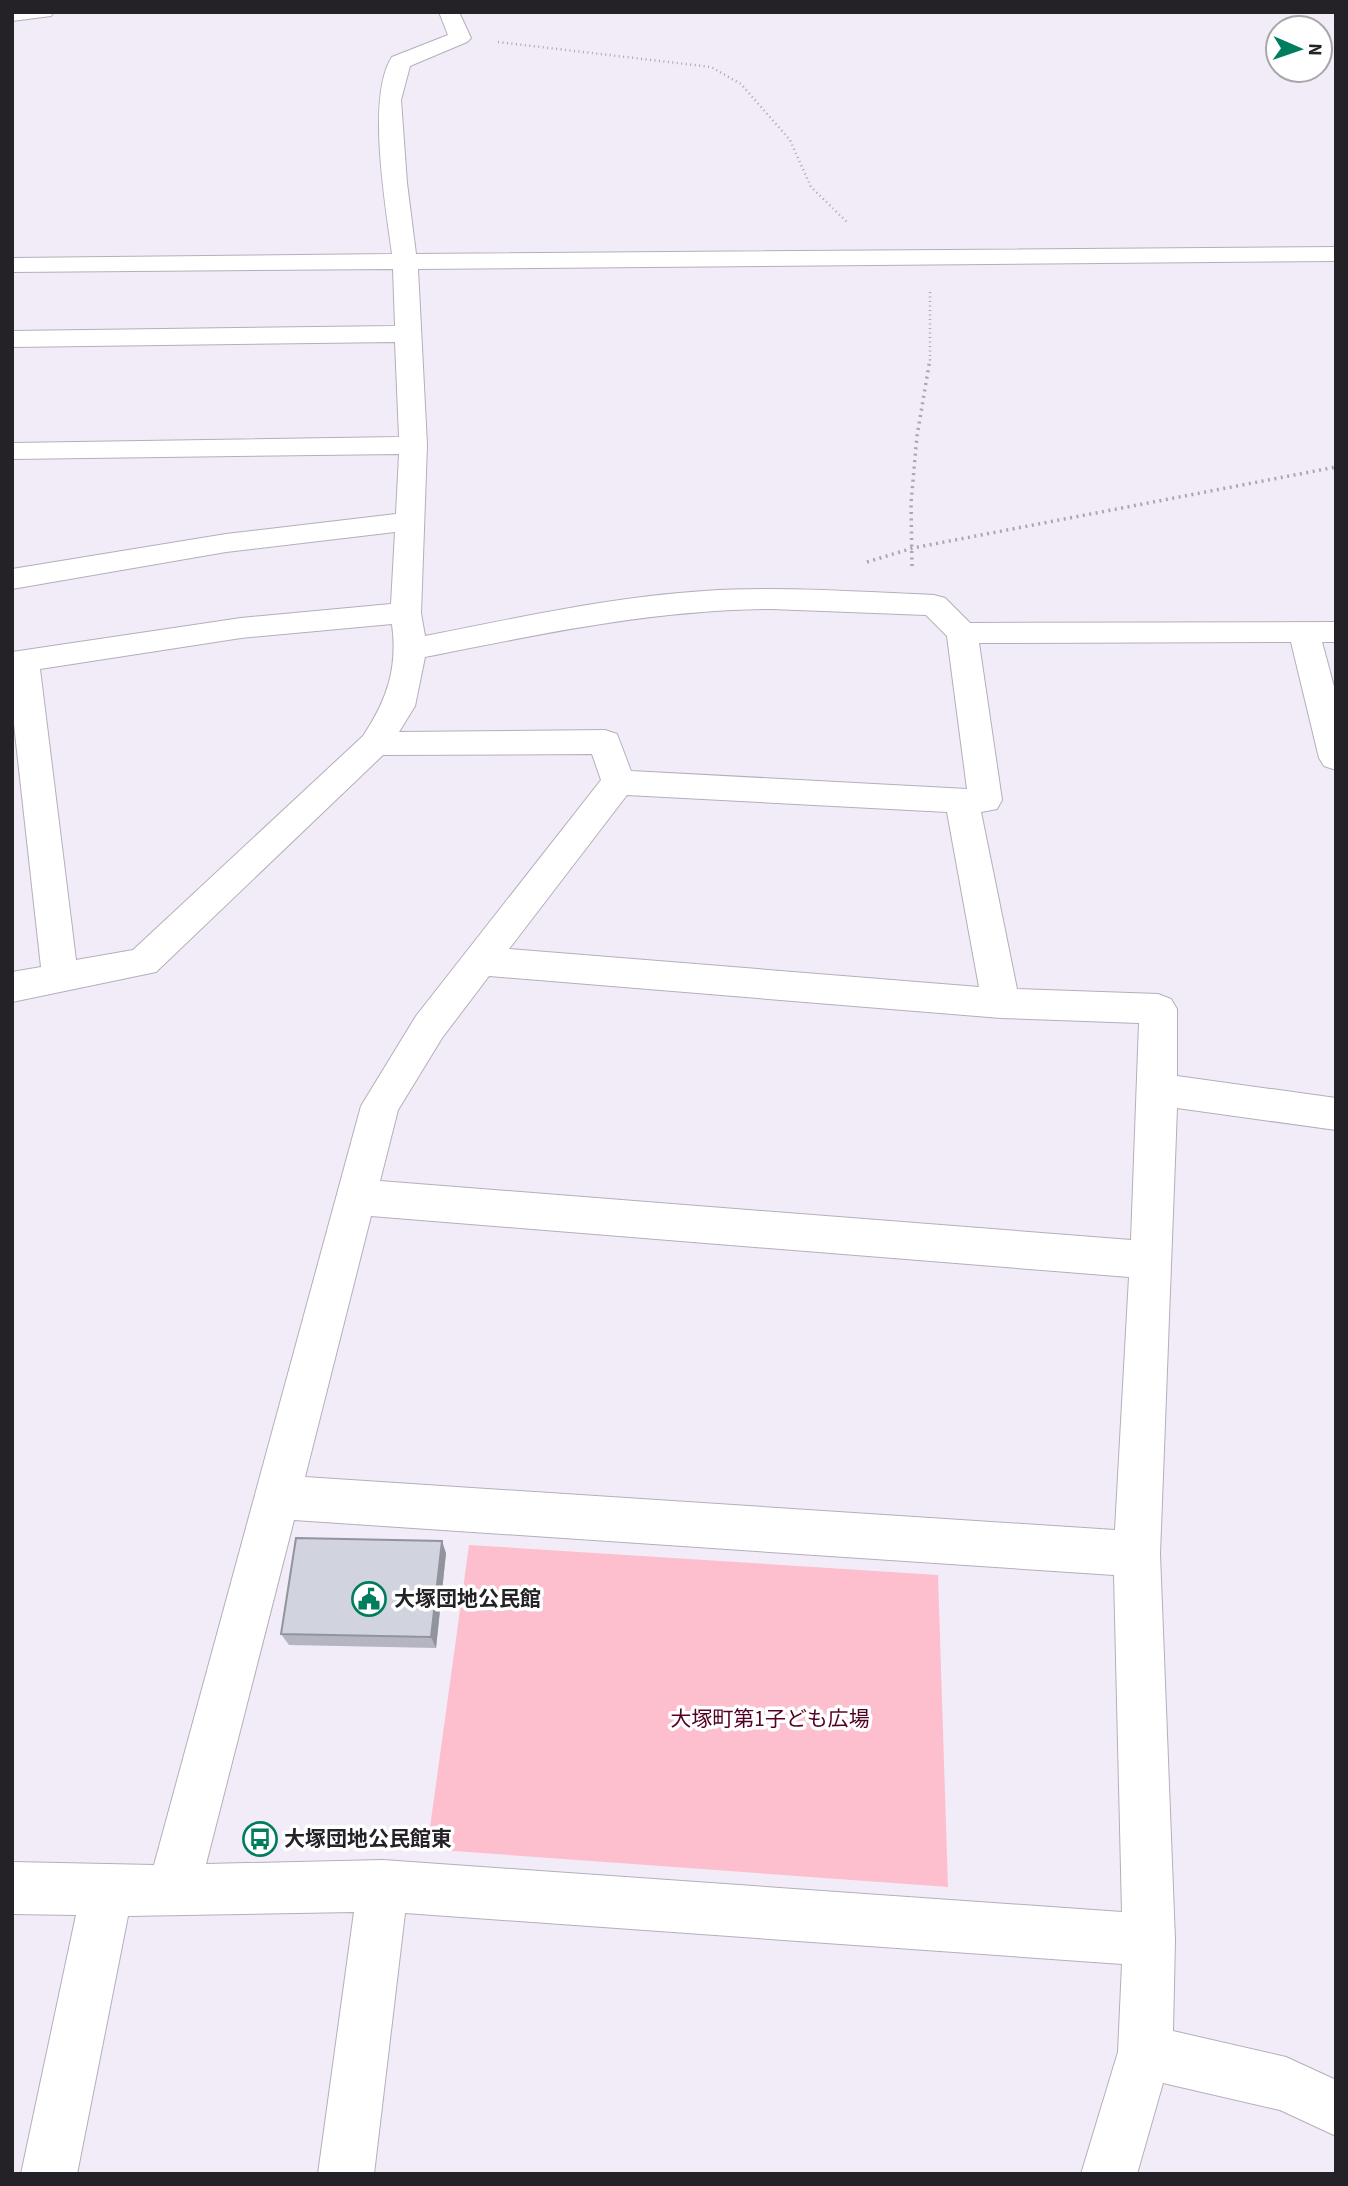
<svg xmlns="http://www.w3.org/2000/svg" width="1348" height="2186" font-family="'Source Sans 3','Noto Sans JP',sans-serif">
<style>
.green{fill:#fdbfce}
.lines{fill:none;stroke-linecap:round;stroke-linejoin:round}
.minor-casing{stroke:#b4afba;stroke-width:2}
.path-far1{stroke:#aaa5af;stroke-width:2.5;stroke-dasharray:1 3.5;stroke-linecap:butt}
.path{stroke:#aaa5af;stroke-width:3.5;stroke-dasharray:2 4.5;stroke-linecap:butt}
.minor{fill:#fff;fill-rule:evenodd}
.wall{fill:#b4b5c0}
.shaded-wall{fill:#92949c}
.building{fill:#d1d3df;stroke:#92949c;stroke-width:2}
.labels{text-anchor:middle;dominant-baseline:central;stroke-width:7;stroke-linejoin:round;paint-order:stroke}
.near-poi-label{font-size:21px;font-weight:bold;fill:#242227;stroke:#fff;text-anchor:start}
.near-park-label{font-size:21px;fill:#520024;stroke:#fff}
</style>
<rect width="100%" height="100%" fill="#f2ecf8"/>
<path class="green" d="M469,1545L938,1575L948,1887L427,1849Z"/>
<g class="lines">
<g class="minor-casing">
<path id="minor" d="M12,12H54L51,16L12,21Z
M439,12H459L471,38L467,42L410,66L401,100L407,183L416,254L1336,247V261L418,269L427,445L421,613L425,636C517,618 610,597 704,591C781,586 858,592 934,595L945,598L970,623L1336,622V642H1322L1336,694V770L1324,766L1319,758L1291,642L979,643L1002,800L997,809L981,812L1017,989L1158,994L1171,999L1177,1009V1076L1336,1098V1130L1177,1108L1160,1554L1175,1940L1173,2031L1286,2057L1336,2080V2136L1280,2110L1163,2083L1137,2174H1081L1118,2052L1122,1964L405,1913L374,2174H318L354,1912L128,1916L77,2174H21L76,1915L12,1914V1862L154,1865L361,1106L416,1016L601,780L592,754L383,755L156,972L12,1002V972L41,967L12,706V652L241,618L391,604L395,532L226,552L12,589V569L226,534L396,514L399,454L12,459V443L399,437L395,342L12,347V331L395,326L393,269L12,272V258L392,254C386,208 366,96 392,57L448,35ZM771,609L926,615L947,636L967,789L631,771L617,734L605,730L399,732L415,706L425,657C540,634 653,610 771,609ZM392,624C398,668 387,700 363,736L133,950L76,960L40,669L241,638ZM627,795L947,812L979,987L509,949ZM489,976L1001,1018L1139,1023L1131,1240L380,1181L398,1110L442,1038ZM371,1216L1129,1277L1115,1530L305,1477ZM294,1520L1114,1575L1122,1912L383,1860L206,1864Z"/>
</g>
<path class="path-far1" d="M498,42L711,67L741,84L790,140L811,187L847,222
M930,292V361"/>
<path class="path" d="M867,562L913,548L1336,467
M912,566L911,503L917,436L930,359"/>
<use href="#minor" class="minor"/>
</g>
<path class="wall" d="M446,1553L436,1648L289,1645L281,1634Z"/>
<path class="shaded-wall" d="M442,1541L446,1553L436,1648L431,1637Z"/>
<path class="building" d="M296,1538L442,1541L431,1637L281,1634Z"/>
<defs>
<g id="civic-ring" transform="scale(1.75)"><circle r="9.5" fill="#fff" stroke="#007d5d" stroke-width="1.5"/><path d="M-.6-6.5H3V-4.5H.6V-3L4-1V1h2V6H-6V1h2V-1L-.6-3ZM-1.2 2.5V6h2.4V2.5Z" fill="#007d5d"/></g>
<g id="bus-ring" transform="scale(1.75)"><circle r="9.5" fill="#fff" stroke="#007d5d" stroke-width="1.5"/><path d="M-5-6H5V4H4V6H2V4H-2V6H-4V4H-5ZM-3.5-4V0h7V-4ZM-3.5 1.2v1.5H-2V1.2ZM2 1.2v1.5H3.5V1.2Z" fill="#007d5d"/></g>
</defs>
<g fill-rule="evenodd">
<use href="#civic-ring" x="369" y="1599"/>
<use href="#bus-ring" x="260" y="1839"/>
</g>
<g class="labels">
<g class="near-poi-label">
<text x="394" y="1599">大塚団地公民館</text>
<text x="284" y="1839">大塚団地公民館東</text>
</g>
<g class="near-park-label">
<text x="770" y="1719">大塚町第1子ども広場</text>
</g>
</g>
<rect width="1348" height="2186" fill="none" stroke="#242227" stroke-width="28"/>
<g transform="translate(1299 49) rotate(92)"><circle r="33" fill="#ffffff" stroke="#a7a7a9" stroke-width="2"/>
<path d="M0-5L12 26L0 18L-12 26Z" fill="#007d5d"/>
<text y="-10" font-size="19" font-weight="bold" text-anchor="middle" fill="#242227">N</text>
</g>
</svg>
